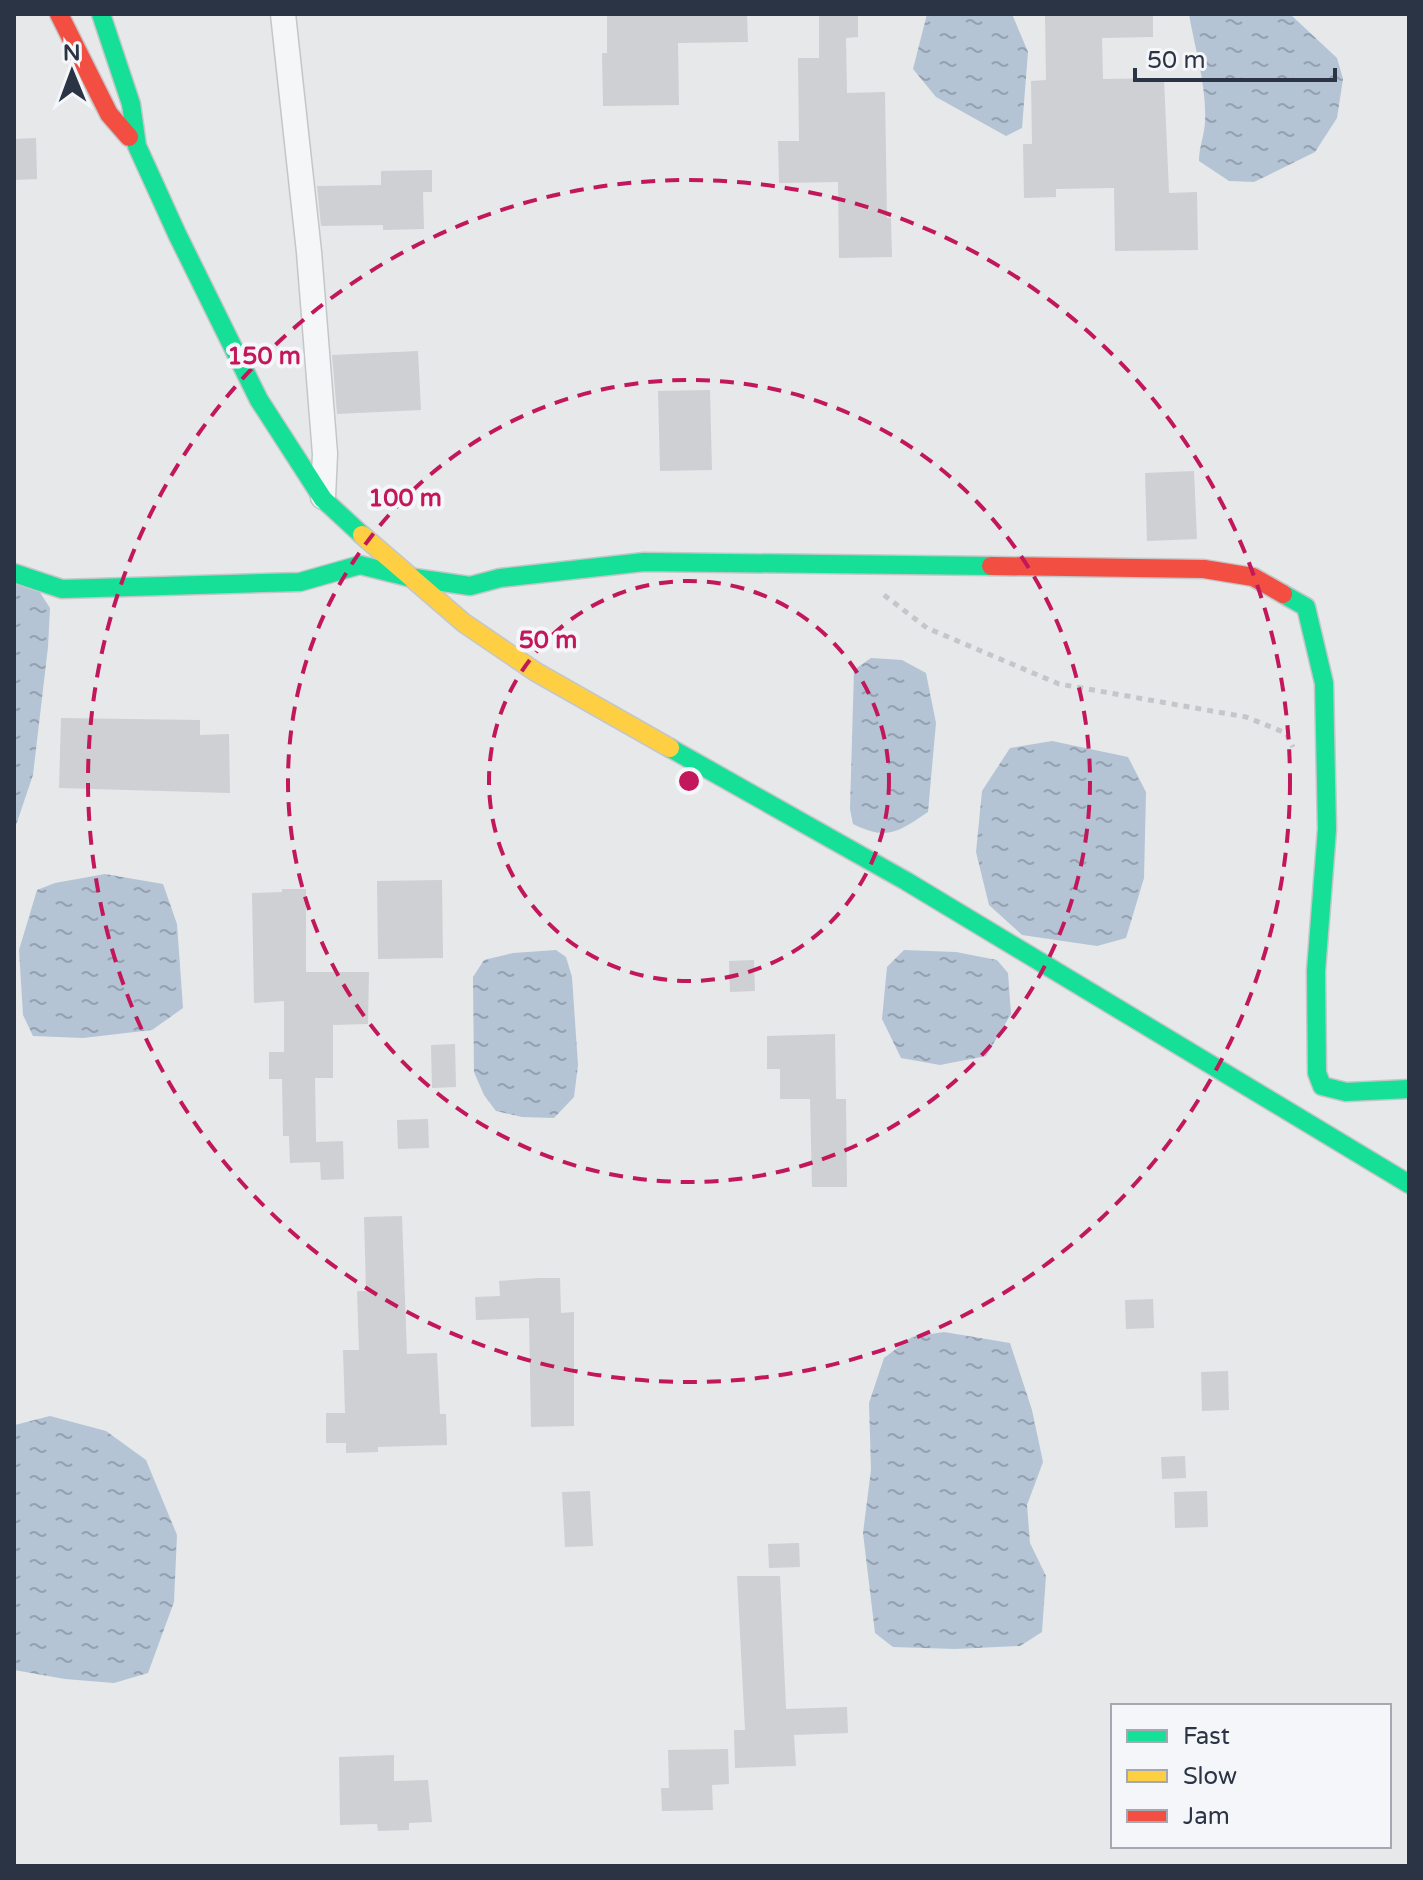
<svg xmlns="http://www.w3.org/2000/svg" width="1423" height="1880" font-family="'Varela Round',sans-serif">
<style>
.water{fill:url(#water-ripples)}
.building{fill:#ced0d3}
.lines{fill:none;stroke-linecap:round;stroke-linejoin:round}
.street-casing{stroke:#c4c6c8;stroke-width:27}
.fast-casing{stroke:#c4c6c8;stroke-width:21}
.slow-casing{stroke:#c4c6c8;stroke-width:21}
.jam-casing{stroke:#c4c6c8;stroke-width:21}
.path{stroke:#c5c6ca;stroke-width:5;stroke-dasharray:6 6;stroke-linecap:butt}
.street{stroke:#f5f6f7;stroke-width:24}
.fast{stroke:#16e098;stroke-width:18}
.slow{stroke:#ffcf43;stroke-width:18}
.jam{stroke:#f24e42;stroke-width:18}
.ring{fill:none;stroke:#c2185b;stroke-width:4;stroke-dasharray:14 10}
.centre{fill:#c2185b;stroke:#f4f6f9;stroke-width:4}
.ring-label{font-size:24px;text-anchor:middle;font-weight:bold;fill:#c2185b;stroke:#f4f6f9;stroke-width:8;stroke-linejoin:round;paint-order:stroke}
</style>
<defs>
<pattern id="water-ripples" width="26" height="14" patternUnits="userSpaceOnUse" patternTransform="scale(2)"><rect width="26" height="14" fill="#b4c4d5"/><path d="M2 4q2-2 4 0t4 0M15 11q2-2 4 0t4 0" fill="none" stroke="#93a0af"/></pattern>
</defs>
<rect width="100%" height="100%" fill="#e6e8ea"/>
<path class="water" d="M927,14H1012L1028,52L1022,128L1006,136L936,97L913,69Z
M1189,14H1290L1337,58L1343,79L1337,118L1315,152L1254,182L1229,181L1199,161C1199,148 1204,136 1205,123C1207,86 1195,50 1189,14Z
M14,580L39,591L50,608L48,647L33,775L14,831Z
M871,658L902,660L926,673L936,723L928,812C898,832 887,841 853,824L850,809L854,670Z
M1052,741L1128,757L1146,792L1144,878L1126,938L1097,946L1022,935L989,905L976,852L982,791L1010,748Z
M105,874L163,884L177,924L183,1008L152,1030L83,1038L33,1036L23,1015L19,950L37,890L55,883Z
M556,950L566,957L572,977L578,1065L574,1097L554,1118L522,1117L496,1111L484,1095L474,1072L473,977L484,960L513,953Z
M904,950L956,952L997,960L1008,973L1011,1014L986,1056L940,1065L901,1058L882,1019L887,967Z
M944,1332L1010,1343L1032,1410L1043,1462L1027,1505L1030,1543L1046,1576L1042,1632L1020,1646L955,1649L893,1647L875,1633L863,1533L871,1470L869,1403L884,1358L912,1337Z
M50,1416L106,1431L146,1460L177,1535L174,1602L148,1673L114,1683L65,1679L14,1670V1428L15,1425Z"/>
<path class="building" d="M607,14H747L748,42L678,43L679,105L603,106L602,53H607Z
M819,14H858V37L846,38L847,93L885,92L887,218H891L892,257L839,258L838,182L779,183L778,141H799L798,58H819Z
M1045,14H1153V37L1102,38L1103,79L1164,78L1169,193L1197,192L1198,250L1115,251L1114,188L1056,189V197L1024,198L1023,144H1032L1031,81L1046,80Z
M36,138L37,179L14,180V139Z
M432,170V192H423L424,229L383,230V225L321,226L317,186L381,185V171Z
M418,351L421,410L337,414L332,355Z
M710,390L712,470L660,471L658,391Z
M1194,471L1197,539L1147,541L1145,473Z
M61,718L200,720V735L229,734L230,793L59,788Z
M442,880L443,958L378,959L377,881Z
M282,889H306V972H369L368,1024L333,1025V1078H315L316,1142L343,1141L344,1179L321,1180L320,1162L290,1163L289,1136H283L282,1079H269V1052H284V1001L254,1003L252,893L282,892Z
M754,960L755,991L730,992L729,961Z
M835,1034L836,1099H846L847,1187H812L810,1099H780V1069H767V1036Z
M455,1044L456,1087L432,1088L431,1045Z
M428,1119L429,1148L398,1149L397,1120Z
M402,1216L407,1354L437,1353L440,1414H446L447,1445L378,1447V1452L346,1453V1443H326V1413H345L343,1350H359L357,1291H366L364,1217Z
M538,1278H560L561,1313L574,1312V1426L531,1427L529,1318L476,1320L475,1297L500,1296L499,1281Z
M1153,1299L1154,1328L1126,1329L1125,1300Z
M1228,1371L1229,1410L1202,1411L1201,1372Z
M1185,1456L1186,1478L1162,1479L1161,1457Z
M590,1491L593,1546L565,1547L562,1492Z
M1207,1491L1208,1527L1175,1528L1174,1492Z
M799,1543L800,1567L769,1568L768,1544Z
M737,1576H780L786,1709L847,1707L848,1733L794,1735L796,1766L735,1768L734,1730H745Z
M728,1749L729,1784L712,1785L713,1810L662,1811L661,1788H669L668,1750Z
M394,1755V1781L428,1780L432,1822L409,1823V1830L378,1831L377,1824L340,1825L339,1757Z"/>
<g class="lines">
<g class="street-casing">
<path id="street" d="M283,14L309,252L325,454L323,497"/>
</g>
<g class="fast-casing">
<path id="fast" d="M101,14L131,104L137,146L177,234L259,400L323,499L362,535
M14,573L62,589L300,582L360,565L408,577L470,586L500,578L644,562L991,566
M1283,594L1306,607L1324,683L1327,829L1316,971L1317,1073L1322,1086L1346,1092L1409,1089
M670,748L906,881L1409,1184"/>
</g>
<g class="slow-casing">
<path id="slow" d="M362,535L464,623L536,672L670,748"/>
</g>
<g class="jam-casing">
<path id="jam" d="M59,14L109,114L129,137
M991,566L1204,569L1253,577L1283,594"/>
</g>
<path class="path" d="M884,595L927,628L1059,684L1246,717L1286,733L1293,747"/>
<use href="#street" class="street"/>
<use href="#fast" class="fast"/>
<use href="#slow" class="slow"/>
<use href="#jam" class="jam"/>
</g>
<g class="ring">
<circle cx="689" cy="781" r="200"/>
<circle cx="689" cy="781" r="401"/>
<circle cx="689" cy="781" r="601"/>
</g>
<circle cx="689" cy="781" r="12" class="centre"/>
<g class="ring-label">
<text x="264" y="364">150 m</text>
<text x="405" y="506">100 m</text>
<text x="548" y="648">50 m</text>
</g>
<rect width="1423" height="1880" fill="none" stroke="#2b3445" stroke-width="32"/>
<rect x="1111" y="1704" width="280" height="144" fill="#f4f6f9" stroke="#a4a8b1" stroke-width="2"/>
<rect x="1127" y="1730" width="40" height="12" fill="#16e098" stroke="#a4a8b1" stroke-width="2"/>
<text x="1183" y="1744" font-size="24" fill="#2b3445">Fast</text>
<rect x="1127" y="1770" width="40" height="12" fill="#ffcf43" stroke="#a4a8b1" stroke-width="2"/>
<text x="1183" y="1784" font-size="24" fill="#2b3445">Slow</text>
<rect x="1127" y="1810" width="40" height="12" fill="#f24e42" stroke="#a4a8b1" stroke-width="2"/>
<text x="1183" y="1824" font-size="24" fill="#2b3445">Jam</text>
<g transform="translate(72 72) rotate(359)" stroke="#f4f6f9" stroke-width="6" paint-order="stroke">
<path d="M0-6L14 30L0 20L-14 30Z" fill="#2b3445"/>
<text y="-12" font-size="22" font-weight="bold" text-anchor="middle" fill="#2b3445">N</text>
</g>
<path d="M1135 68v12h200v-12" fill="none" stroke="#2b3445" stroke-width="4"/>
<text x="1147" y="68" font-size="24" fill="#2b3445" stroke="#f4f6f9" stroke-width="6" paint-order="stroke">50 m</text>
</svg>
